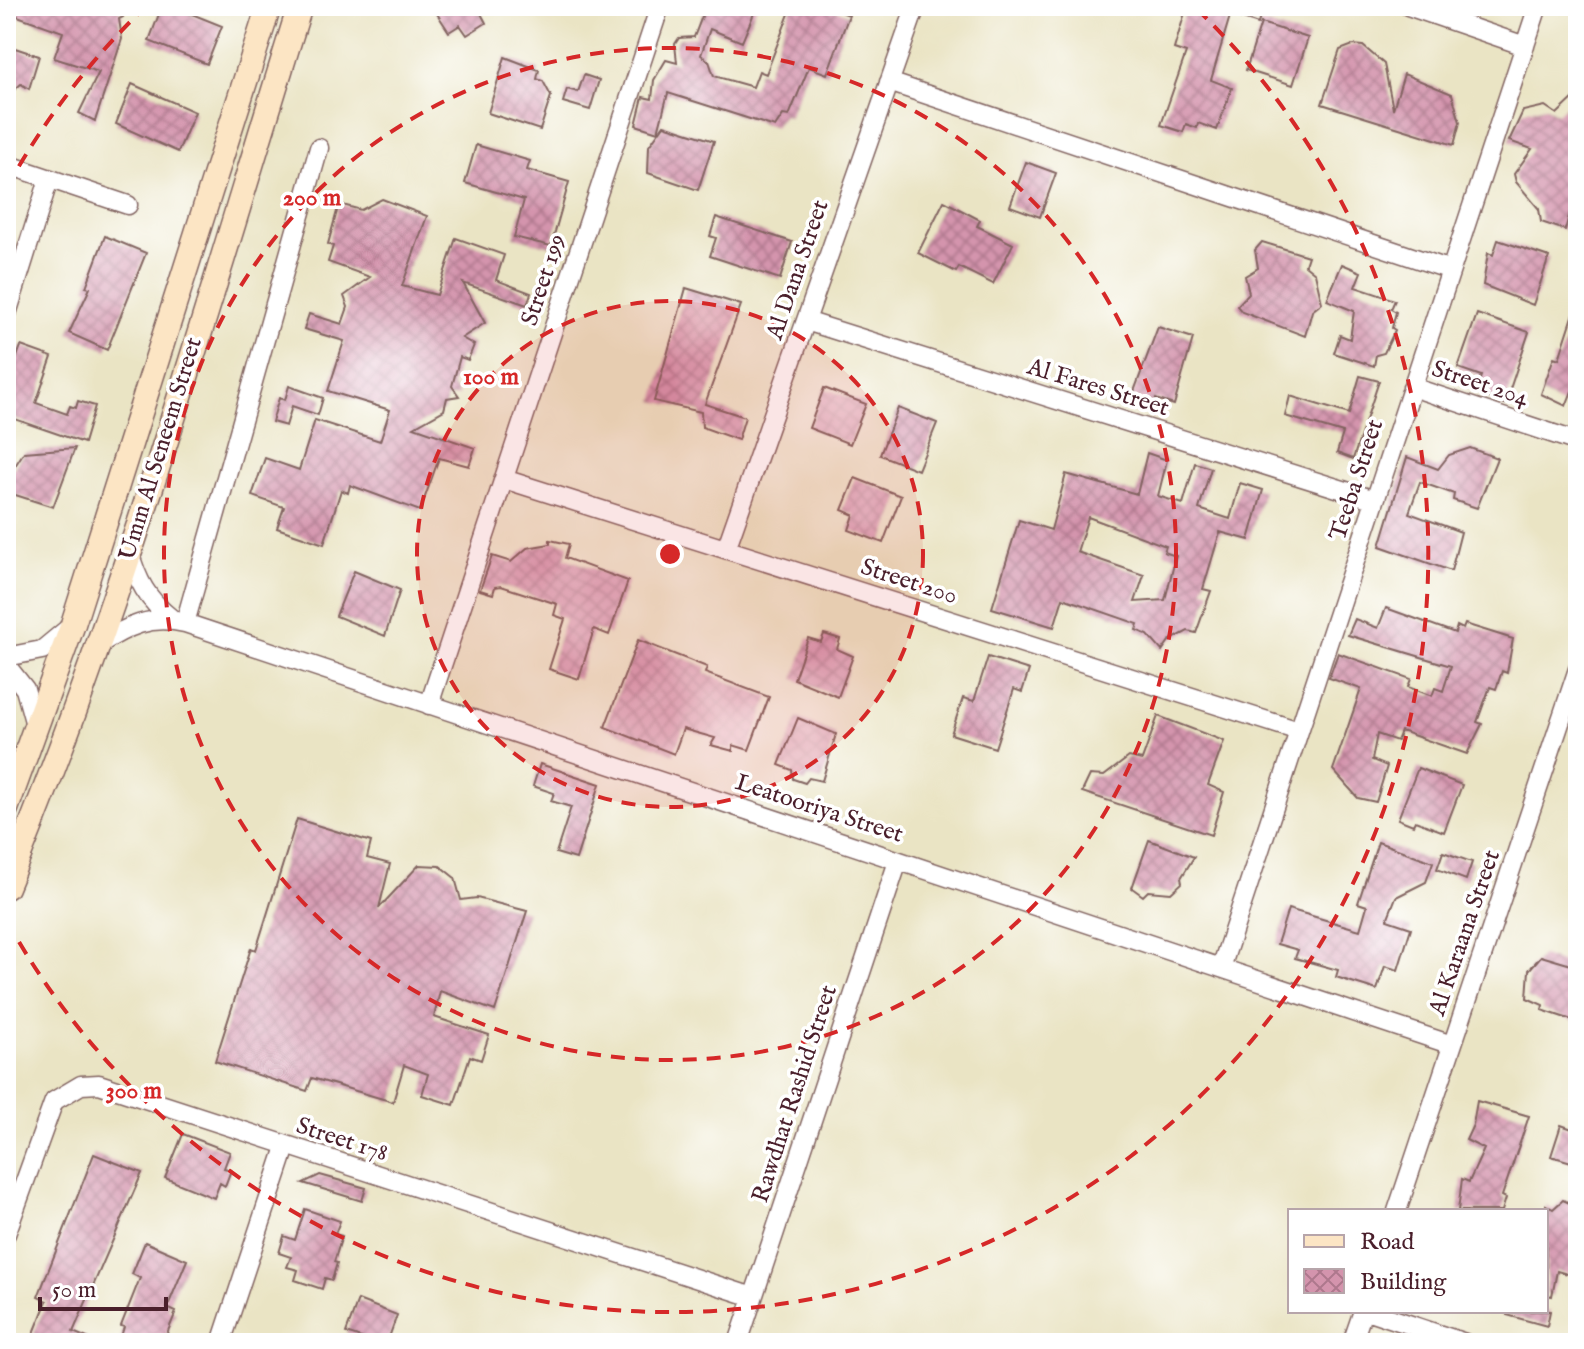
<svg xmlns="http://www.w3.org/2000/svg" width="1584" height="1349" font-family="'IM FELL English',serif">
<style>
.building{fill:url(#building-cross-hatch);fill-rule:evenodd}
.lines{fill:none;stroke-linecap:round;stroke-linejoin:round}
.minor-casing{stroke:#826461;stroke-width:21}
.secondary-casing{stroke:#826461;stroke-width:27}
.minor{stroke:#fff;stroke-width:18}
.secondary{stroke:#fce5c4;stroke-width:24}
.ring{fill:none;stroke:#d62828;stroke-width:4;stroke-dasharray:14 10}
.labels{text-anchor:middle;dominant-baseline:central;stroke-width:7;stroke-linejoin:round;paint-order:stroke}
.street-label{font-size:24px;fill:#4a1f2b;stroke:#fff}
.centre{fill:#d62828;stroke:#fff;stroke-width:4}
.ring-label{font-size:24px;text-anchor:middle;font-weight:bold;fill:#d62828;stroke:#fff;stroke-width:7;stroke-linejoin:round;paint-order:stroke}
</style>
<defs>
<pattern id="building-cross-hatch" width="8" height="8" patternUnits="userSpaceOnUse" patternTransform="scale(2)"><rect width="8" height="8" fill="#d494ad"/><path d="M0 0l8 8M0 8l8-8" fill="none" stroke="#ae788d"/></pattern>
</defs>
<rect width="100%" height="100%" fill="#fff"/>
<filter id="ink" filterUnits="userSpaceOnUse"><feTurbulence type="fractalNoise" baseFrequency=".0125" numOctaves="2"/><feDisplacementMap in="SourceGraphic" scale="16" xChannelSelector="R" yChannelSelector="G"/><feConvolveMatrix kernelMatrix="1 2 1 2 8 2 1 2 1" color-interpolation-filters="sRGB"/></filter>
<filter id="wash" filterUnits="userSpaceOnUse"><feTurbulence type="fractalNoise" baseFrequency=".006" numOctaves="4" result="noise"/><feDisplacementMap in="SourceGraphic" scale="32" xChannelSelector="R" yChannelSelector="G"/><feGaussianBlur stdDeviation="1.8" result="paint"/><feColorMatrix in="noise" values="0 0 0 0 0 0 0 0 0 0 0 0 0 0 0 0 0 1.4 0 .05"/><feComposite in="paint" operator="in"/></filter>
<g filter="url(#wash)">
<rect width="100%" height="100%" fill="#eae4c4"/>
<g id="blocks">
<path class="building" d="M6,6H117L123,17L119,19L122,39L95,121L79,113L99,72L54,58L63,32L6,12Z
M162,6H172L222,26L207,64L149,41Z
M432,6H477L486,23L467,35L460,25L449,32Z
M706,6H757L742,42L710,29L701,55L709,61L714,76L753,87L759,71L766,74L792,6H826L849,15L827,74L809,67L789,116L783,115L775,127L668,93L658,132L636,125L643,97L652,99L654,80L666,60L677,63L675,44L679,38L694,37Z
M1187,6H1233L1211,80L1232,88L1217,130L1198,123L1197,128L1186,124L1183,132L1161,125L1186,53L1174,49Z
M1244,6H1263L1258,24L1240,18Z
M1261,23L1308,38L1293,85L1246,70Z
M6,45L39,56L29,89L21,84L6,97Z
M1353,45L1363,46L1384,64L1393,109L1404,74L1452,94L1460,122L1454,145L1322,104L1340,50Z
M505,57L539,70L537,79L543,81L551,96L540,130L488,113Z
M584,75L599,80L590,110L563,102L567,89L578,92Z
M132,84L195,112L178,152L116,124Z
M1578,94V211L1571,209L1565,230L1541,222L1539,209L1516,182L1514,174L1532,149L1509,141L1523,111L1545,106L1557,114Z
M664,125L714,141L698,190L648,173L649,146Z
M476,145L530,161L527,170L569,182L551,246L514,237L524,200L465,183Z
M1026,162L1056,173L1040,217L1010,206Z
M382,199L427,216L402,286L437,295L456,238L504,255L496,280L531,293L527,305L463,283L485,323L462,338L474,345L468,360L460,357L452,386L459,396L447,398L444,410L414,427L475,448L469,466L439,458L420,511L350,485L348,493L341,490L324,544L277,528L284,507L252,496L265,458L299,470L315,420L380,441L390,410L328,391L344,341L304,329L309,314L342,324L348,307L344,296L370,277L328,262L333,246L328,244L339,204L361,210Z
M944,201L980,220L977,226L1013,244L993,284L959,267L956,272L918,253Z
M716,217L792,242L780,279L710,256L716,238L710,236Z
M105,236L146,253L107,350L69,333L90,288L86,287Z
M1498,240L1549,257L1533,305L1483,285L1488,253L1493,255Z
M1262,242L1308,256L1305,265L1315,273L1322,303L1312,311L1305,336L1242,312L1237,306L1249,293L1245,276L1258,268L1255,250Z
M1342,264L1361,272L1355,287L1395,300L1391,309L1396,312L1392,328L1395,330L1384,353L1376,355L1374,366L1334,353L1340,335L1350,339L1354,311L1327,300Z
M686,288L741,305L705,404L745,417L738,440L702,427L701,412L654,401Z
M1575,310L1578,392L1572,391L1566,406L1541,394L1554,357L1559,359Z
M1477,314L1529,332L1505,404L1476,392L1481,376L1458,368Z
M1158,327L1193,338L1174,405L1156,399L1155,405L1132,397Z
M21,346L52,357L36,403L67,414L70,406L76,408L78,401L95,406L84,443L6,416L16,378L10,376Z
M1360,376L1379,381L1353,459L1337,453L1343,433L1285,416L1290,396L1349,414Z
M289,386L323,398L318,415L292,406L286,426L272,422L279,398L285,400Z
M824,388L866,404L850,444L809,428Z
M898,408L937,423L918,470L880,455Z
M75,448L53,507L6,492V468L13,469L24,452Z
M1470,448L1497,458L1477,508L1453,500L1454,494L1420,482L1409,513L1461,532L1451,571L1380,546L1407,457L1438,469L1449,455Z
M1147,453L1167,460L1158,496L1183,504L1195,463L1211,468L1199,509L1230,519L1240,483L1263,490L1249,540L1220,532L1203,589L1211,591L1196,633L1188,631L1169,641L1162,651L1148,635L1136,630L1138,624L1063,598L1054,627L992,608L1019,520L1051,530L1066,474L1137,494ZM1088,517L1166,546L1164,552L1176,556L1165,600L1135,602L1144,575L1077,552Z
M855,478L901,496L883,543L849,530L854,515L842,510Z
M550,540L569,544L565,558L628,581L609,635L594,629L579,679L549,669L565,619L554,615L557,604L501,586L495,587L493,594L480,590L492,556L511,562L527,548L550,544Z
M354,571L400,590L385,636L336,616Z
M1386,608L1455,633L1457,626L1463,629L1465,624L1513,639L1507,673L1502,671L1496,689L1490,687L1477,722L1482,724L1467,754L1401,731L1397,741L1377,734L1372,760L1387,766L1376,802L1358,798L1333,770L1361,689L1329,678L1338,653L1411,679L1408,687L1432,696L1435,688L1443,691L1451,666L1348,635L1355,619L1378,628Z
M824,634L840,639L837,649L853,656L838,697L794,679L808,638L821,642Z
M638,640L707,667L705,673L769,697L749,750L733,745V751L711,745L715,738L683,729L674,754L605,727Z
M988,657L1029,670L1022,692L1014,689L995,748L951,734L963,698L974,701Z
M1158,716L1224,741L1208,785L1224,792L1211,835L1082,792L1090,775L1104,776L1129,757L1142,760Z
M798,718L836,734L822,781L809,778L805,783L793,779L792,770L779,765Z
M540,764L600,784L576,859L556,853L571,807L551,801L554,793L533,786Z
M1418,768L1462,785L1444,832L1415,821L1413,825L1398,819Z
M297,819L371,842L367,858L390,864L379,908L419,865L440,866L455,878L461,900L477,898L527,911L495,1011L440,991L434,1017L489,1035L481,1060L470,1056L454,1105L422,1095L428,1074L404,1065L393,1102L312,1078L307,1091L215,1061L251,948L256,950Z
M1149,840L1194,857L1181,878L1182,883L1171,893L1148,891L1143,896L1132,888Z
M1378,842L1433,862L1426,882L1396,897L1387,920L1411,928L1398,970L1385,966L1377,990L1336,977L1338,970L1295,958L1298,950L1277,944L1288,909L1360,930L1367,906L1358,903Z
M1443,852L1472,862L1466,880L1437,869Z
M1541,956L1578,967V1022L1542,1010L1543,1005L1527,998L1529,970Z
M1477,1101L1529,1116L1502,1196L1506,1198L1502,1211H1458L1462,1179L1469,1182L1484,1149L1466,1140L1473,1125Z
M1561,1125L1578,1131V1164L1551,1156Z
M183,1134L230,1152L224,1168L231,1170L225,1186L220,1183L214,1198L165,1178Z
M94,1154L142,1173L73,1332L99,1343H30L47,1301L38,1297Z
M320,1175L366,1188L362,1201L303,1183Z
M1563,1200L1578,1207V1277L1557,1271L1552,1296L1546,1295V1205L1553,1209Z
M305,1209L340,1221L335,1234L342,1236L334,1262L337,1263L332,1280L325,1278L322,1289L295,1280L298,1270L287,1267L291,1257L279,1253L284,1236L295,1240Z
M145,1242L187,1260L167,1308L176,1312L163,1343H119L124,1327L121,1326L140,1278L132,1274Z
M358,1300L397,1315L387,1343H362L364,1339L346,1333Z
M1508,1311H1550L1547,1326L1507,1315Z"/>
</g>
</g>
<g filter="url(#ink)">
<use href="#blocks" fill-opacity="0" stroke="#826461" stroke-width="2"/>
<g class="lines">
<g class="minor-casing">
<path id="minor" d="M1408,6L1525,46
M889,82L1451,270
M6,164L128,205
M6,317L49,179
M806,321L1375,500
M1412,387L1578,442
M504,479L1299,731
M726,549L916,6
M129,551C137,580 147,600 172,619
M185,623L319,148
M98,645C126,627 151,614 185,623L1452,1045
M6,657L42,650L71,626
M6,665L25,689L35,725
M429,705L660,6
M1221,968L1538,6
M1397,1211L1578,669
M6,1234L54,1101L81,1085L99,1084L753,1297
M1369,1311L1465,1343
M221,1343L286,1147
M738,1343L898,861
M1352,1343L1363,1311"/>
</g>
<g class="secondary-casing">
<path id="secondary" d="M6,809L73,624L269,6
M6,887C125,601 208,301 300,6"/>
</g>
<use href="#minor" class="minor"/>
<use href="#secondary" class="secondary"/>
</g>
</g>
<circle cx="670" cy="554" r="253" fill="#d62828" fill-opacity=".12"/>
<g class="ring">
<circle cx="670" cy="554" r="253"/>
<circle cx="670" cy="554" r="506"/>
<path d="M7 187A758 758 0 0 1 143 9M1197 9A758 758 0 1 1 7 921"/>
</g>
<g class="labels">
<g class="street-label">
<text transform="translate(798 270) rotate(-71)">Al Dana Street</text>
<text transform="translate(544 280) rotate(-72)">Street 199</text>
<text transform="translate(1480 384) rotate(18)">Street 204</text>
<text transform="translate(1098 388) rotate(17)">Al Fares Street</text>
<text transform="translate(161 449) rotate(-73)">Umm Al Seneem Street</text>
<text transform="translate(1357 480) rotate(-72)">Teeba Street</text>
<text transform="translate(909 582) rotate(18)">Street 200</text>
<text transform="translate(819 809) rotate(18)">Leatooriya Street</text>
<text transform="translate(1465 933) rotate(-71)">Al Karaana Street</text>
<text transform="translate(795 1094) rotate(-72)">Rawdhat Rashid Street</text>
<text transform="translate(342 1140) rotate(18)">Street 178</text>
</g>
</g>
<circle cx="670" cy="554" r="12" class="centre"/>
<g class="ring-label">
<text x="312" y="205">200 m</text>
<text x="491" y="384">100 m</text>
<text x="134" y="1098">300 m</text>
</g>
<rect width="1584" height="1349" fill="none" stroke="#fff" stroke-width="32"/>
<rect x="1288" y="1209" width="260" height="104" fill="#ffffff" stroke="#b7a5aa" stroke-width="2"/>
<rect x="1304" y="1235" width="40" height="12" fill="#fce5c4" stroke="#b7a5aa" stroke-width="2"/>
<text x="1360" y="1249" font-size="24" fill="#4a1f2b">Road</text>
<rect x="1304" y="1269" width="40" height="24" fill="url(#building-cross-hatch)" stroke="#b7a5aa" stroke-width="2"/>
<text x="1360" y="1289" font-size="24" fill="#4a1f2b">Building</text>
<path d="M40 1297v12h126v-12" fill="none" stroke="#4a1f2b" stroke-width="4"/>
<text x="52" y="1297" font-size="24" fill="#4a1f2b" stroke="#ffffff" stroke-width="6" paint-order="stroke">50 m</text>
</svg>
